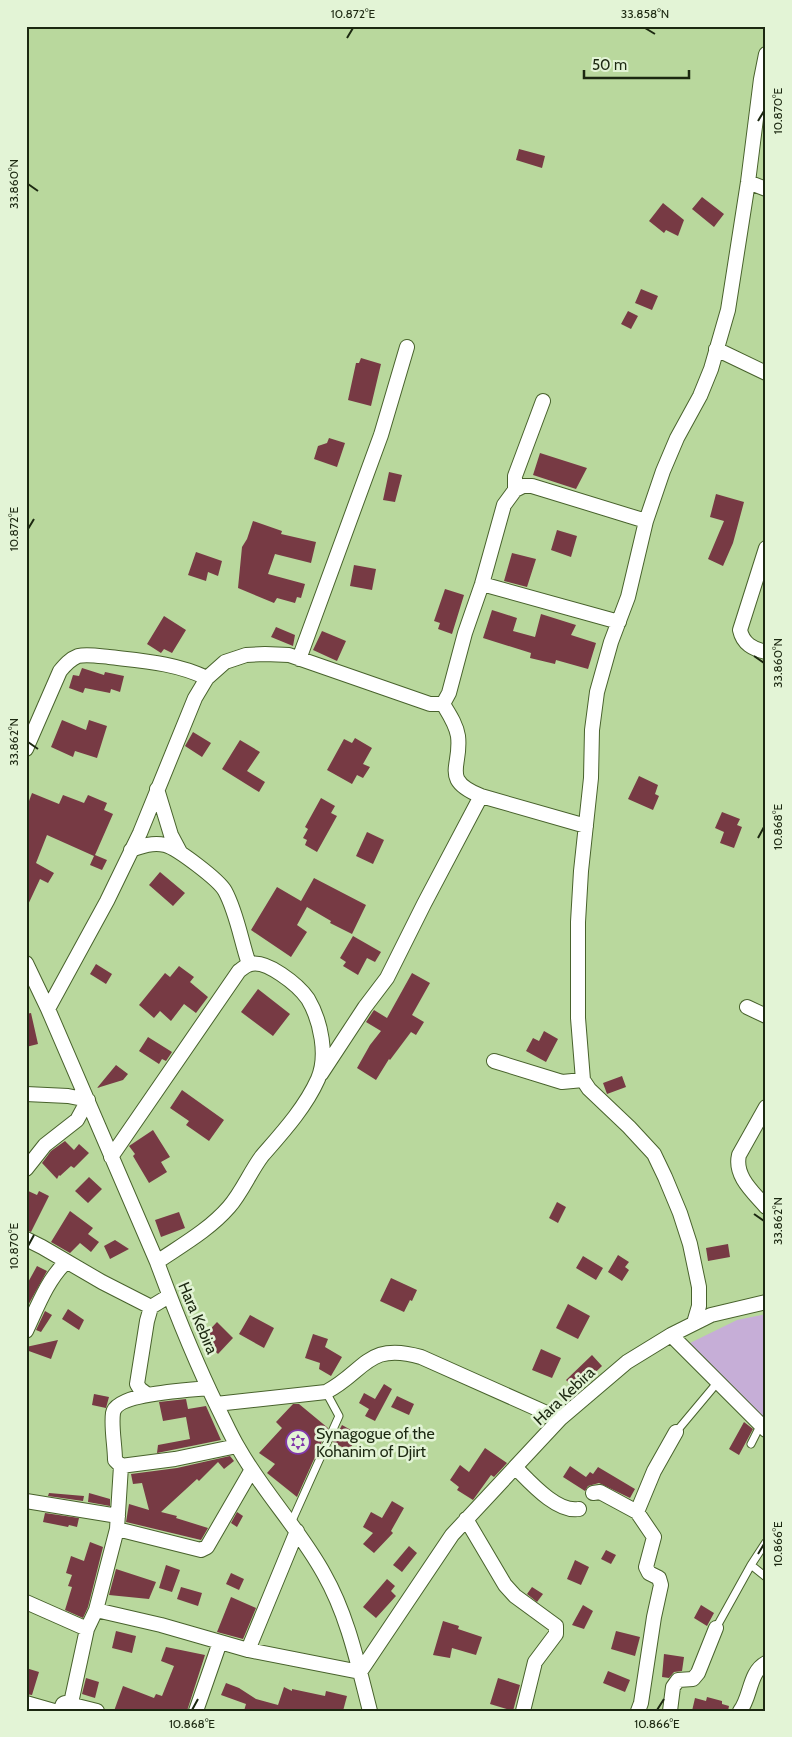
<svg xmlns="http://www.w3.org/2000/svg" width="792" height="1737" font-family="Cabin,sans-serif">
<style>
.green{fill:#c6aed7}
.building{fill:#773a44}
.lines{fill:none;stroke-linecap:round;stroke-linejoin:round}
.lane-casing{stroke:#48622c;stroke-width:9}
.street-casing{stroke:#48622c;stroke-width:16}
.lane{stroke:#fff;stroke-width:7}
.street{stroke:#fff;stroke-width:14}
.ticks{fill:none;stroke:#1c2811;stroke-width:2}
.labels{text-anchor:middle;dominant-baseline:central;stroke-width:5;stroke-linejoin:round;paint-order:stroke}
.street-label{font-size:16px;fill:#1c2811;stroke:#e3f4d6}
.poi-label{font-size:16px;fill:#1c2811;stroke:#e3f4d6;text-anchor:start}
.neatline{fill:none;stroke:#1c2811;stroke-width:2}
.ticks-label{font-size:12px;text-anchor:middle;fill:#1c2811}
</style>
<rect width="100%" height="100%" fill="#b9d89d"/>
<path class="green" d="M766,1314V1422L688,1344L737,1320Z"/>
<path class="building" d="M519,149L545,156L542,168L516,160Z
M702,197L724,214L714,227L692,209Z
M663,203L684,220L678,236L666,230L664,233L649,221Z
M641,289L658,296L652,310L635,303Z
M628,311L638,316L631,329L621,324Z
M361,358L381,364L371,406L348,400L356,363H359Z
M329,438L345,443L337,467L314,459L318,446L327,443Z
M540,453L587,468L576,489L533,475Z
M389,472L402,475L395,502L383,500Z
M716,494L744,502L733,543L723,566L708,559L724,521L710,517Z
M253,521L282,531L281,534L316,542L311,563L275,554L268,574L305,584L301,598L297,597L295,603L277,598L274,603L238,588L242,547L247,539Z
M557,530L577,536L571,557L551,550Z
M196,552L222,561L218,576L208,572L206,581L188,575Z
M512,553L536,559L527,587L504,581Z
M354,565L376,569L372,590L350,586Z
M445,589L464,595L452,634L438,629L440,623L434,621Z
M492,610L517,618L513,631L535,637L541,614L576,625L571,635L596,643L588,669L556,660L555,664L530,658L531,653L483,638Z
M164,616L186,630L172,653L164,649L161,653L147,644Z
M276,627L295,635L293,646L271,637Z
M322,631L346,641L337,661L313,650Z
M82,668L104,675L105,672L124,676L120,692L111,689L110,693L85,688L83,693L69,688L73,675L79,676Z
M62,720L86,730L89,720L107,726L97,758L75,751L73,757L51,747Z
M193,732L211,743L202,757L185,746Z
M355,738L372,748L363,764L370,767L363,778L357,775L352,784L327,770L344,739L352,743Z
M240,740L260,752L247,771L265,782L259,792L222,769Z
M639,776L658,785L655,794L659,796L653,810L628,799Z
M32,793L59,804L63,795L84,803L88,795L107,803L104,810L113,814L95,855L107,860L102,870L90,865L94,856L47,835L36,863L54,873L48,883L40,879L26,909V809Z
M321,798L335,806L331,813L337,816L317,852L305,845L307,840L303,838L308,829L305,827Z
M722,812L740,819L737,825L742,827L734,848L720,843L724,832L715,828Z
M367,832L384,840L373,864L356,856Z
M160,872L185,893L173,906L149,885Z
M314,878L366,905L352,934L330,923L331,921L307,907L297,925L307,932L291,957L251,930L277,887L301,901Z
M353,936L381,952L375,962L367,958L358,975L343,966L346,962L340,958Z
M96,964L112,974L106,984L90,974Z
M179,966L194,977L190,982L208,997L196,1013L184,1004L171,1021L160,1011L154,1018L139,1005L165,973L170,977Z
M412,973L430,983L412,1015L424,1022L416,1035L411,1032L390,1060L389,1059L376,1080L357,1068L370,1045L381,1031L366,1022L374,1010L387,1018Z
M258,989L290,1014L273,1036L241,1012Z
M31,1013L38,1044L26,1047V1014Z
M544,1031L558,1039L546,1062L526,1051L533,1038L539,1041Z
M148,1037L172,1052L166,1061L162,1059L159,1064L139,1051Z
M116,1065L128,1074L123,1080L97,1088Z
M622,1076L626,1087L607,1094L603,1083Z
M182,1090L224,1120L209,1141L186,1125L189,1121L170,1108Z
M153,1130L170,1157L161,1162L167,1172L149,1183L133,1156L135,1154L129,1146Z
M65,1141L74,1150L79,1144L89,1153L74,1168L71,1166L60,1176L59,1175L57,1179L42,1163L51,1151Z
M89,1177L102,1189L88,1203L75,1191Z
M26,1190L37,1195L39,1191L49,1196L31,1232L26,1230Z
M557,1202L566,1207L558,1223L549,1218Z
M70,1211L93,1228L88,1234L99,1242L91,1252L80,1243L70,1253L51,1242Z
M179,1212L185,1228L161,1237L155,1220Z
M115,1240L129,1249L110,1259L104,1246Z
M728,1244L730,1257L708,1261L706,1248Z
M618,1255L629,1262L625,1267L629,1270L622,1281L608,1272Z
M583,1256L603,1268L596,1280L576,1268Z
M37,1266L47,1271L26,1309V1286Z
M391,1278L417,1290L412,1301L410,1300L404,1312L380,1301Z
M568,1304L590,1316L578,1339L556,1328Z
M68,1309L84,1320L79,1330L62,1319Z
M45,1311L52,1315L41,1332L36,1330Z
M250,1315L274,1328L264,1348L239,1334Z
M217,1322L233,1338L218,1354L202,1338Z
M313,1334L328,1339L325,1347L342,1357L331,1376L319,1369L320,1363L305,1358Z
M58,1340L51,1359L26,1350V1347Z
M541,1349L561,1358L552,1378L532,1370Z
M592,1355L602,1366L576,1391L566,1380Z
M384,1384L392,1389L375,1421L365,1416L369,1409L359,1403L364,1393L375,1399Z
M94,1394L109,1397L106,1408L92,1405Z
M397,1396L414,1404L409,1415L391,1407Z
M186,1399L188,1409L206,1406L221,1440L157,1453L158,1445L190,1439L186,1417L163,1421L159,1402Z
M293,1404H299L328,1428L297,1497L267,1473L275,1464L259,1453L282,1428L276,1422Z
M744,1422L753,1429L739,1455L729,1449Z
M342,1425L358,1434L349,1451L333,1442Z
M485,1448L507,1463L494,1477L491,1475L473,1500L457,1490L459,1487L450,1480L460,1465L469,1472Z
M230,1456L234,1461L224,1469L218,1462L199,1481L197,1479L161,1512L177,1516L176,1518L208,1528L201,1540L126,1522L129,1504L149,1510L142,1483L133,1484L131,1474L177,1468Z
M570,1466L586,1477L590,1472L593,1474L598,1467L635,1489L630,1498L599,1483L588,1486L585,1491L563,1477Z
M49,1493L84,1496L83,1501L48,1496Z
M89,1493L110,1499V1506L88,1502Z
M392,1501L404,1508L391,1531L393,1533L374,1553L363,1544L373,1533L363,1527L371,1512L382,1518Z
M237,1512L243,1516L237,1527L231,1523Z
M45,1513L79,1518L77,1527L69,1525L68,1527L43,1522Z
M90,1542L103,1547L88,1607L83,1618L65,1610L72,1587L68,1586L72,1575L66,1573L71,1556L84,1561Z
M409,1546L417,1553L402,1572L393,1565Z
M606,1550L616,1555L611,1564L601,1559Z
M575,1560L589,1567L581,1585L567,1579Z
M166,1565L180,1570L172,1592L159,1588Z
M116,1569L156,1582L149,1599L109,1595Z
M231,1573L244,1579L239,1590L226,1584Z
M387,1579L395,1586L391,1591L396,1596L376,1618L363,1607Z
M181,1587L202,1593L198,1606L177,1599Z
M532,1587L543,1594L537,1602L527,1594Z
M231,1597L256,1608L243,1639L217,1632Z
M583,1605L593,1611L584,1629L572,1625Z
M701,1605L714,1613L707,1626L694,1618Z
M443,1621L459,1626L458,1629L482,1637L476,1655L452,1648L450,1658L433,1655Z
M116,1631L136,1636L132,1653L112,1648Z
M616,1631L640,1637L635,1656L611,1649Z
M166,1647L205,1655L187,1711H114L123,1686L154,1698L156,1694L162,1696L174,1666L161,1661Z
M664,1654L684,1657L682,1671L674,1672L669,1678L662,1677Z
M26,1668L39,1672L32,1695L26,1694Z
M608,1671L630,1680L625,1692L603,1683Z
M86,1678L99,1682L95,1698L82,1694Z
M498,1678L520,1685L513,1711L490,1704Z
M226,1683L239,1688L256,1699L278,1705L284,1687L292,1691V1689L325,1696L326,1691L347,1696L343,1711H244L246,1704L221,1695Z
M707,1697L722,1701V1704L729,1706L728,1711H692L695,1698L706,1701Z"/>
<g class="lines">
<g class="lane-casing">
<path id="lane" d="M676,1432L717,1383
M751,1444L760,1426
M291,1523L339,1416L326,1392
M751,1565L766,1577
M716,1628L751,1565L766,1542"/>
</g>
<g class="street-casing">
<path id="street" d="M748,182L766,189
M716,349L766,373
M515,490V476L543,401
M766,548L740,630C743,644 753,649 766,652
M482,584L619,622
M299,659L381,435L407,347
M443,704L449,693L465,633L482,584L504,505L515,490L523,486H532L646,521
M443,704C449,714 456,724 458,736C462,767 440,779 481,796L586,826
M26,749L60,671C65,665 70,659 78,656C87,654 99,656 109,657C143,661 176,663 207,678
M157,789L171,835L180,852
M131,850C142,846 153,842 165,845C177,848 219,880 225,891C237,913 241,941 249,964
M26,963L48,1009L157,1262C175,1311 195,1361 218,1408C225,1422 231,1436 239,1449C264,1493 300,1530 324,1574C348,1616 358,1665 370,1711
M747,1007L766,1016
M48,1009L107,901L140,833L195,698L207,678L225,662L246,655L265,654L289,655L430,704H443
M494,1061L562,1082L583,1080
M321,1074L365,1007L387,978L424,904L481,796
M26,1094L68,1096L88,1100L77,1120L45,1145L26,1169
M766,1107L739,1155C734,1176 753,1192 766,1207
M111,1157L239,971C242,969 245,966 248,965C265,957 299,986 308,999C321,1021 328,1056 318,1079C305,1108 282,1133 262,1156C250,1172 242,1192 229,1207C209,1230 182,1245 157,1262
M26,1239L42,1247L102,1282L151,1307
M694,1323L699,1306V1287L690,1244L680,1213L665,1177L654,1154L629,1127L589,1089L583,1080L578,1018V922L581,871L591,778L592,730L597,692L611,642L628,597L646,521L663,471L677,438L700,396L711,369L728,310L748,182L761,79L766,54
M26,1331C37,1308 47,1280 66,1262
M671,1335L766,1430
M208,1388C190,1390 116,1393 113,1413C111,1427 115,1446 115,1460L121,1466L175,1459L237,1446
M148,1395L140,1389L137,1384L147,1321L151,1307L169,1296
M216,1404L326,1392C365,1372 367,1341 421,1357L560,1419
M516,1468C530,1482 557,1513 579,1509
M593,1493L600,1492L637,1512
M26,1501L118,1516
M466,1519L505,1585L515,1596L556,1626V1634L535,1662L523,1711
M117,1529L201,1550L207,1547L251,1471
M26,1602L87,1629
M96,1610L161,1625L248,1650L360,1672L452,1535L560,1419L627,1362L671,1335L711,1315L766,1302
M248,1650L297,1531
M26,1703L54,1711
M71,1703L87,1629L96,1610L117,1529L121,1466
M60,1711L63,1704L65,1703L97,1711
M196,1711L220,1642
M638,1711L641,1703L654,1617L661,1585L659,1578L649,1573L646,1567L654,1537L637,1512L654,1471L676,1432
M670,1711L673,1687L678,1680L693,1679L698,1673L716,1628
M740,1711C751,1697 749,1672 766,1663"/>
</g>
<use href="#lane" class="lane"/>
<use href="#street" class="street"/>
</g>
<path class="ticks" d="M645,28L655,34M347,38L353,28M758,121L764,111M28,184L38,191M28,529L34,519M754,656L764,663M28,742L38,749M758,838L764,827M754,1214L764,1221M28,1246L34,1235M758,1554L764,1544M192,1710L198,1699M657,1710L664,1699"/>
<defs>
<g id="synagogue-ring" transform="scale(1.25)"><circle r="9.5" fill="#e3f4d6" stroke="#8239ab" stroke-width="1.5"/><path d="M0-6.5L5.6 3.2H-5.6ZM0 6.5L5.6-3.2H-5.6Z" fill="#8239ab"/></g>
</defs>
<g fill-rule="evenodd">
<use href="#synagogue-ring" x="298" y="1442"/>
</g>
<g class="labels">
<g class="street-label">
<text transform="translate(198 1318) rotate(67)">Hara Kebira</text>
<text transform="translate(564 1396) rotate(-43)">Hara Kebira</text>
</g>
<g class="poi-label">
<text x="316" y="1433">Synagogue of the<tspan x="316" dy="18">Kohanim of Djirt</tspan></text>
</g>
</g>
<rect width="792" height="1737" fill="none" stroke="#e3f4d6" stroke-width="55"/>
<path d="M584 70v8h105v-8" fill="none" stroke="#1c2811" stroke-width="2.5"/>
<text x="592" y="70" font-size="15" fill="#1c2811" stroke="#e3f4d6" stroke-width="4" paint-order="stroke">50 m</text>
<rect x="28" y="28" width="736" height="1682" class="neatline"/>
<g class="ticks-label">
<text x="353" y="18">10.872°E</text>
<text x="645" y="18">33.858°N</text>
<text transform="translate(778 111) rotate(-90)" y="4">10.870°E</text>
<text transform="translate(14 184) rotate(-90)" y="4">33.860°N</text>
<text transform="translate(14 529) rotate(-90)" y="4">10.872°E</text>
<text transform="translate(778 663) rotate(-90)" y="4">33.860°N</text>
<text transform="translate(14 742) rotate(-90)" y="4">33.862°N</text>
<text transform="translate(778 827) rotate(-90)" y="4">10.868°E</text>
<text transform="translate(778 1221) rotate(-90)" y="4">33.862°N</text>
<text transform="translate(14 1246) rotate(-90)" y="4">10.870°E</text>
<text transform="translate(778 1544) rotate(-90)" y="4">10.866°E</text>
<text x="192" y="1728">10.868°E</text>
<text x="657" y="1728">10.866°E</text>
</g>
</svg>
